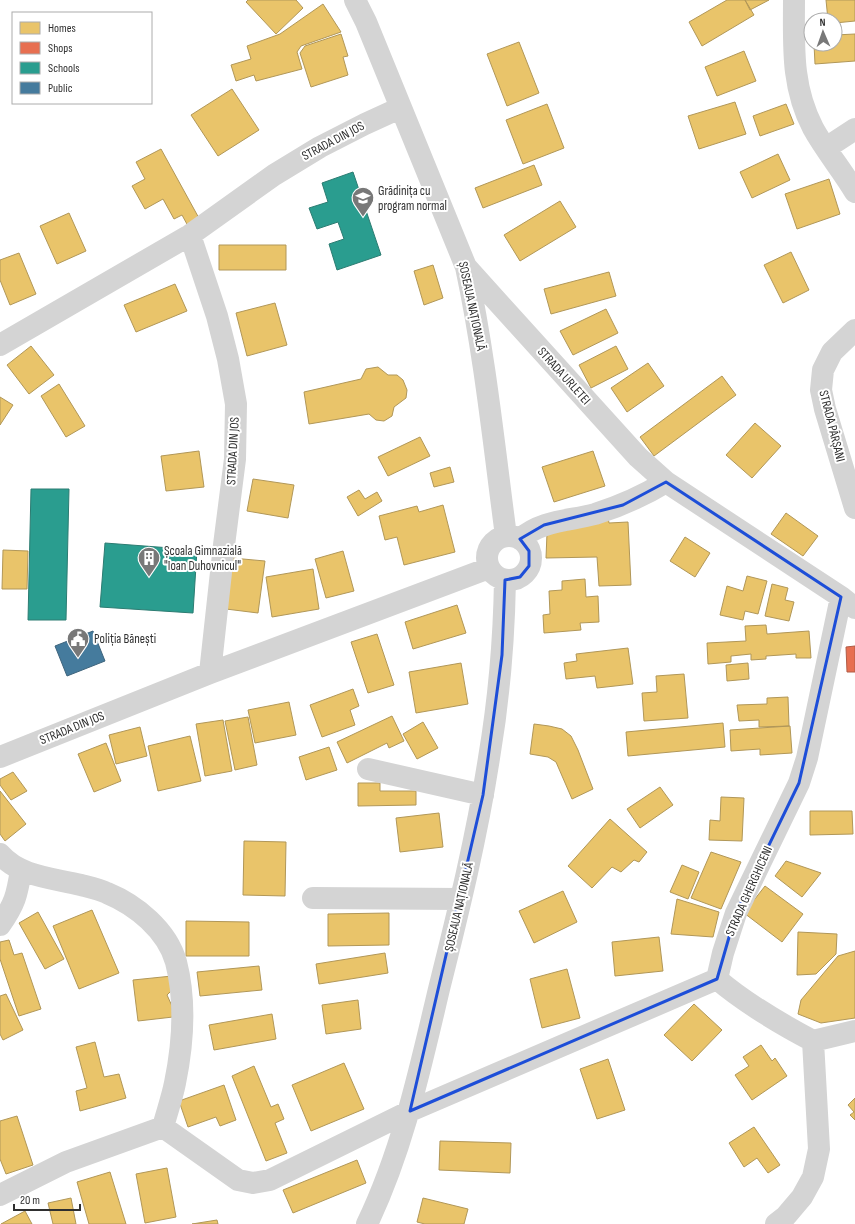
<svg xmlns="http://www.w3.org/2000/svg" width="855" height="1224" font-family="'Sofia Sans Condensed',sans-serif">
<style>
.homes{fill:#e9c46a;stroke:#b19758}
.shops{fill:#e76f51;stroke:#b05c47}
.schools{fill:#2a9d8f;stroke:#2c7c72}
.public{fill:#457b9d;stroke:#3e647c}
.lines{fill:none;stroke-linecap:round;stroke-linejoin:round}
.minor{stroke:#d4d4d4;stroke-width:22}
.marked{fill:none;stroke:#1d4ed8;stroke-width:3;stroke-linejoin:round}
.labels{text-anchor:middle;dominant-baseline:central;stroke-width:4;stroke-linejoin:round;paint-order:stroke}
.street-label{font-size:13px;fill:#2f2f2f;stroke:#fff}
.poi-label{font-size:13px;fill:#2f2f2f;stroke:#fff;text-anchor:start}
</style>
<rect width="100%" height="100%" fill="#fff"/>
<path class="homes" d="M248,0H296L303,8L276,34L246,2Z
M727,0H745L754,15L702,46L689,22Z
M745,0H769L750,10Z
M826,0H855V21L835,23V20H828Z
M323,4L341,32L301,46L297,52L302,69L256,81L254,75L236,81L231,65L251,59L247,46L280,34Z
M341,34L348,56L343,57L348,75L311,87L300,53L305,46Z
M855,34V61L815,64L814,44H835V35Z
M519,42L539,93L507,106L487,54Z
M744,51L756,81L717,96L705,67Z
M232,89L259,130L218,156L191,115Z
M735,102L746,134L699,149L688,116Z
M547,104L564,148L523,164L506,120Z
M786,104L794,124L760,136L753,116Z
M161,149L200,220L188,226L182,215L174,219L163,199L145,209L132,186L145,179L136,162Z
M778,154L790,180L752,198L740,172Z
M534,165L542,185L483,208L475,188Z
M829,179L840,214L797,229L785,194Z
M560,201L576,227L520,261L504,235Z
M69,213L86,251L57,264L40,226Z
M219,245H286V270H219Z
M791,252L809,290L783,303L764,265Z
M19,253L36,294L10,305L0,280V260Z
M433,265L443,298L424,305L414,271Z
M609,272L616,296L551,314L544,289Z
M175,284L187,311L136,332L124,305Z
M275,303L287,345L247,356L236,313Z
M606,309L618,333L573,355L560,331Z
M31,346L54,375L29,394L7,365Z
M616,346L628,369L591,388L579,365Z
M648,363L664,386L627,412L611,388Z
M378,367L388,375H397L403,380L407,390L406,398L394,407L392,416L384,421L376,420L369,414L309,424L304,392L361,379L366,369Z
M722,376L736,395L654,456L640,437Z
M59,384L85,426L66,437L41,396Z
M0,397L13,405L0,425Z
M755,423L781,446L752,478L726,455Z
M420,437L430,456L388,476L378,457Z
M199,451L204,487L166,491L161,456Z
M593,451L605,486L554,502L542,467Z
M450,467L454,482L434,487L430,473Z
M253,479L294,485L288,518L247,511Z
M359,490L365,499L377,492L382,501L358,516L347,497Z
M443,505L455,552L404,565L397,537L385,540L379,516L417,506L419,512Z
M786,513L818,536L803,556L771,534Z
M608,517L609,523L628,522L631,585L599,586L597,557L546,558L547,533Z
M685,537L710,553L695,577L670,561Z
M3,550L28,551L27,589H2Z
M343,551L354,591L326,598L315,559Z
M232,558L265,561L258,613L226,609Z
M313,569L319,609L272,617L266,577Z
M747,576L767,581L758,614L745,611L743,620L720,615L727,586L743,591Z
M585,579L586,597L598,596L599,622L580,623L581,630L544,633L543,615L550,614L549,591L562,590V581Z
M772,584L788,588L785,600L794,602L789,621L765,616Z
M457,605L466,633L413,649L405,622Z
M766,625L767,634L809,631L811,658H796V654L766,656V659L751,660V654L731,656V662L708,664L707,643L746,641L745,626Z
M377,634L394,685L368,693L351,642Z
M628,648L633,684L597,688L595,676L566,679L564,663L577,661L576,654Z
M461,663L468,704L416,713L409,672Z
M748,663L749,679L727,681L726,665Z
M684,674L688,718L644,721L642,693L657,692L656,676Z
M353,689L359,706L350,710L355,725L322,737L310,705Z
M788,697L789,726L759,727V720L739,721L737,705L767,704V698Z
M289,702L296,735L255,743L248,710Z
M392,716L404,741L389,748L387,743L347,763L337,742Z
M248,717L257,765L235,770L225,721Z
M223,720L232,771L205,776L196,724Z
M423,722L438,748L417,759L403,734Z
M723,723L725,747L628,756L626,732Z
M534,724L549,726L562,729L571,736L578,750L593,789L572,799L556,762L548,757L530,754Z
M790,726L792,753L760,755V749L731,751L730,730Z
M140,727L147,756L116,764L109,735Z
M190,736L201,781L158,791L148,746Z
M106,743L121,781L94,792L78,754Z
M329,747L337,770L306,780L299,757Z
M13,772L27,791L11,800L0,785V779Z
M358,783H380V791H416V805L358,806Z
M660,787L673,805L640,828L627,809Z
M0,791L26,824L5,841L0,834Z
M721,797L744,798L742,841L709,840L710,820L720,821Z
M810,811H852L853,834L810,835Z
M439,813L443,847L400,852L396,818Z
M610,819L647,852L639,862L634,860L621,872L612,867L592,888L568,866Z
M244,841L286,842L285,896L243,895Z
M711,852L741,862L721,909L691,898Z
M786,861L821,873L802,897L775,876Z
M682,865L699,872L688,899L670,892Z
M765,886L803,914L782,942L744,913Z
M563,891L577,922L534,943L519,911Z
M677,899L719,912L713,937L671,934Z
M92,910L119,973L79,989L53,926Z
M38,912L64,959L45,969L19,923Z
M389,913V945L328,946V914Z
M186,921L249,922V956H186Z
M798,932L837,934L836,954L816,974L797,975Z
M659,937L663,971L615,976L612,942Z
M9,940L14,955L22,953L41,1009L19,1016L0,959V942Z
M855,951V1018L821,1023L798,1014L801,1000L838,956Z
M385,953L388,973L319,984L316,964Z
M259,966L262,990L200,996L197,972Z
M567,969L580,1018L542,1028L530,979Z
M172,976L173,989L167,995L172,1006L173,1017L138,1021L133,980Z
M6,994L23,1030L3,1040L0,1034V996Z
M358,1000L361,1029L326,1034L322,1005Z
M694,1004L722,1030L692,1061L664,1035Z
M272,1014L276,1039L214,1050L209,1025Z
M95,1042L104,1077L119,1074L126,1098L80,1111L76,1091L87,1088L76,1047Z
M761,1045L772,1061L775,1058L787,1076L752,1100L735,1075L749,1066L743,1057Z
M608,1059L625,1110L597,1119L580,1069Z
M344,1063L364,1109L311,1131L292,1085Z
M254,1066L271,1107L278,1104L284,1119L275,1123L287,1153L266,1161L232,1076Z
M224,1085L236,1120L220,1126L216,1117L188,1127L179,1101Z
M855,1098V1120L850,1115L854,1112L848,1105Z
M17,1116L33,1165L6,1174L0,1159V1121Z
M754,1127L780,1165L768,1173L757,1158L744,1167L729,1143Z
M440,1141L511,1143L510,1173L439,1170Z
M357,1160L366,1183L293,1213L283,1190Z
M167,1168L176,1217L145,1223L136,1174Z
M110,1172L126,1224H89L77,1182Z
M71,1198L76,1224H53L48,1203Z
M423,1198L468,1209L464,1224H425L417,1222Z
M25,1211L32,1224H1Z
M217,1220L218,1224H192Z"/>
<path class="shops" d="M855,646V672H847L846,647Z"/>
<path class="schools" d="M353,172L381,255L337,270L329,244L344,239L338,222L317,229L309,208L328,202L322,183Z
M31,489H69L66,620H28Z
M105,543L197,550L193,613L100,607Z"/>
<path class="public" d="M93,631L105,661L67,676L55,646Z"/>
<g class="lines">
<path class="minor" d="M355,0L366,22L466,267C485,356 494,446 506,536
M794,0C794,45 791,86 813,128C825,150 842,170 855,192
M826,148L855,129
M190,235L217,316L228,359L236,404L235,459L224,545L210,673
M467,268L638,457L666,482L841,597L855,608
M855,330L832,352L823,370L821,390L825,409L855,508
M0,345L190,235L274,175L320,147L365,124L400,108
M487 558a22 22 0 1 1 44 0a22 22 0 1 1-44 0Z
M520,539C542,520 569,521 595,514C621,506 643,496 666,482
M0,757L210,673L489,568
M368,769L483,795
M0,854C20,877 53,878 81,885C89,887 99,889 107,893C136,905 167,930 176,962C186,1001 183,1044 175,1083C172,1098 167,1112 163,1127L66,1162L0,1195
M313,898L461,899
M0,925C15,904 17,895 21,870
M717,979L723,953L736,913L799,783L807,758L841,597
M717,979C746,1004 779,1023 813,1041
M813,1041L855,1031
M163,1127L238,1180L253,1183L270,1180L410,1111L717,979
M367,1224C403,1149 420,1069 439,989C458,913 477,836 489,758C499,699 504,640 505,580
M776,1224L785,1217L802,1197L813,1177L819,1149L813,1041"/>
</g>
<path class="marked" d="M666,482L841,597L799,783L736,913L717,979L410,1111L483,795L502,655L505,580L520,577L529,566V551L520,539L544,525L623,505Z"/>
<defs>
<g id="school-pin" transform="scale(1.15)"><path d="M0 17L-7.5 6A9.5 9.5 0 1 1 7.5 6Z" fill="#787878" stroke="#fff"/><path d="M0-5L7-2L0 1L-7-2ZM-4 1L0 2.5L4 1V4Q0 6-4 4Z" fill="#fff"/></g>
<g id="building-pin" transform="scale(1.15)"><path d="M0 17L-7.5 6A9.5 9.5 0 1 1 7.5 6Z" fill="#787878" stroke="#fff"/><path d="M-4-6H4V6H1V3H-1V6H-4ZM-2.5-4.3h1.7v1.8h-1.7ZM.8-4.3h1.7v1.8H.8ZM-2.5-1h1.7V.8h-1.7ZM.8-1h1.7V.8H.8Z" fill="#fff"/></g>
<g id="civic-pin" transform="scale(1.15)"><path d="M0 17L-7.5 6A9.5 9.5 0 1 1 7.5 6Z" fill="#787878" stroke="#fff"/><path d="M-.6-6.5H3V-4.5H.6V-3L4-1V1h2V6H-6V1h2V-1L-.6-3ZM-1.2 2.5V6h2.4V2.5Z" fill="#fff"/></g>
</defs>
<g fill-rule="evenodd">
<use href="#school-pin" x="363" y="198"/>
<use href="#building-pin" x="149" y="558"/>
<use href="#civic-pin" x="78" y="639"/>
</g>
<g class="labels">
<g class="street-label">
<text transform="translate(333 141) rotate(-28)">STRADA DIN JOS</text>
<text transform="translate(472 306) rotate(78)">ȘOSEAUA NAȚIONALĂ</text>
<text transform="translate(564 376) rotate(48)">STRADA URLETEI</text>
<text transform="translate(832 426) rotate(76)">STRADA PÂRȘANI</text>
<text transform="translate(233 451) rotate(-87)">STRADA DIN JOS</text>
<text transform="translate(72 728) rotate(-22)">STRADA DIN JOS</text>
<text transform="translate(749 891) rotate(-66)">STRADA GHERGHICENI</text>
<text transform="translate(459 907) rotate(-77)">ȘOSEAUA NAȚIONALĂ</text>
</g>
<g class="poi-label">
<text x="378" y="191">Grădinița cu<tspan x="378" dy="15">program normal</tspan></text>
<text x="164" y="551">Școala Gimnazială<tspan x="164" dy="15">"Ioan Duhovnicul"</tspan></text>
<text x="94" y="639">Poliția Bănești</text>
</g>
</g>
<rect x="12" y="12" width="140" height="92" fill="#ffffff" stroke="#acacac"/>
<rect x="20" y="22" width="20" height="12" fill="#e9c46a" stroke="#acacac"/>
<text x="48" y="32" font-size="12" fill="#2f2f2f">Homes</text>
<rect x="20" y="42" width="20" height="12" fill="#e76f51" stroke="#acacac"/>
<text x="48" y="52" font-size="12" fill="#2f2f2f">Shops</text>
<rect x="20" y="62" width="20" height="12" fill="#2a9d8f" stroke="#acacac"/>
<text x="48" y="72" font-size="12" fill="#2f2f2f">Schools</text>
<rect x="20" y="82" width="20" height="12" fill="#457b9d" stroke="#acacac"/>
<text x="48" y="92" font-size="12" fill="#2f2f2f">Public</text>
<g transform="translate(823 32) rotate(358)"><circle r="19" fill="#ffffff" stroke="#acacac"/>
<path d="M0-3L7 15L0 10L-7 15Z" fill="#787878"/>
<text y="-6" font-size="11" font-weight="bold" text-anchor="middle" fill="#2f2f2f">N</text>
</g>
<path d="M14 1204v6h66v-6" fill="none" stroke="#2f2f2f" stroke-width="2"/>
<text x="20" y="1204" font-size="12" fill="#2f2f2f" stroke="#ffffff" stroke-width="3" paint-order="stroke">20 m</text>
</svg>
